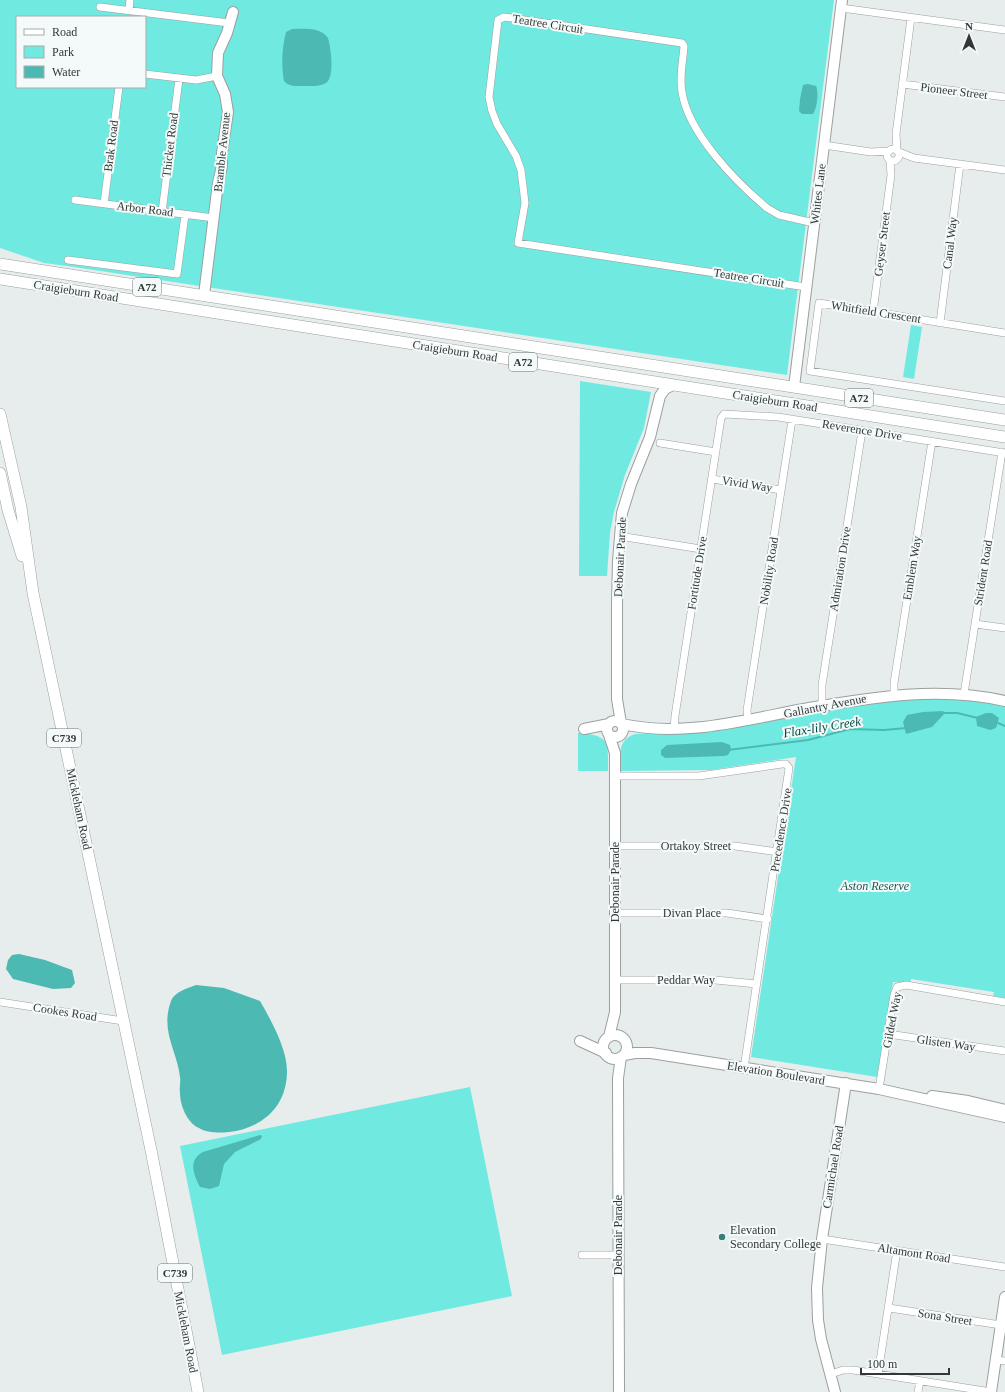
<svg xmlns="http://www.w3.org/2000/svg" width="1005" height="1392" font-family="'Times New Roman',serif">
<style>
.green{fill:#70eae1;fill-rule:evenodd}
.water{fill:#4cbab2}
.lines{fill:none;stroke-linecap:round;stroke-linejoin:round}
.stream{stroke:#4cbab2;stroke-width:2}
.street-casing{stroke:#9aa09f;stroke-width:8}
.secondary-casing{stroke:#9aa09f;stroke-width:12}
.primary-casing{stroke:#9aa09f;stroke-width:12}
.street{stroke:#fff;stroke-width:7}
.secondary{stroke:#fff;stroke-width:10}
.primary{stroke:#fff;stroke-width:11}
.poi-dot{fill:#38807a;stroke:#f3faf9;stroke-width:1.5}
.labels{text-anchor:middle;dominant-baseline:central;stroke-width:4;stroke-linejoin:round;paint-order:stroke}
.shield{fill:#f3faf9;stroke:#6d7271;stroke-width:1}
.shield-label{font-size:11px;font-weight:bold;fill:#343737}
.street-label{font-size:12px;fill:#343737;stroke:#f3faf9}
.park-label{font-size:12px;font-style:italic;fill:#195753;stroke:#f3faf9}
.poi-label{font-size:12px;fill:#343737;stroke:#f3faf9;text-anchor:start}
.water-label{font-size:13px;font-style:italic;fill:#024945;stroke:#f3faf9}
</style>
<rect width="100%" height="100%" fill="#e6edec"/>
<path class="green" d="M0,0H834L787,375L67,266L44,263L0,248ZM17,17H145V87H17Z
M911,325L922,327L914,379L903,377Z
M580,381L651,392L644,428L625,475L614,512L610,533L607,576H579Z
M918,697L962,698L1005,703V998L993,996L994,992L911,979L910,983L893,982L877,1077L751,1057L796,757L711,770L621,771C620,755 617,740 635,734L709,731L890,699Z
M578,733C611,735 608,743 608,771H578Z
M470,1087L512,1296L222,1355L180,1146Z"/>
<path class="water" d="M292,29C305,29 320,27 328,38C331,48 335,77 326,83C319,87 311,86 304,86C297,86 289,87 284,81C281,65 282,48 286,32Z
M808,84L816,86C819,92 817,109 813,114H802L799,111L800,99L803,85Z
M943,711L945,713L932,727L906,734L903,722L907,715L923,712Z
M986,713H992L999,718L996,728L990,730L977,726L976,717Z
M722,742L730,745L731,750L728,755L724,756L665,758L661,755V750L667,745Z
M19,954L45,960L72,970L75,983L71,988L53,989L13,979L6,969L8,960L12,955Z
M196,985L224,988L260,1001C271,1020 287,1049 287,1071C287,1107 262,1128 229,1132C219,1133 207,1133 199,1128C187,1123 180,1105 180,1093C179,1088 181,1082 180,1077C177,1050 160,1031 171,1001C174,992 188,988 196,985Z
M260,1135L262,1136L261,1139L235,1152L224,1164L219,1186L210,1189L200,1187C193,1174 188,1160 203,1152Z"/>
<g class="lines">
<path class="stream" d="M943,713H957L978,718
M998,723L1005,726
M728,750L808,740L850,729L884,730L906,728"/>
<g class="street-casing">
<path id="street" d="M100,7L229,23
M841,8L1005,30
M129,10L130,0
M145,74L196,80L217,76
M902,84L1005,97
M824,145L871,152L889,151
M887 155a6 6 0 1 1 12 0a6 6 0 1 1-12 0Z
M897,150L896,134L911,18
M899,152L914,158L1005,170
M75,200L214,218
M104,204L119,87
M162,212L179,79
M68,260L177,274L185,215
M806,287L518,243L525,203L521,170L516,156L497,124L492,111L489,97L498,20L504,17L682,43L684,46C683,61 679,77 682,92C688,133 736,182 767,208L779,215L814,223
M873,312L891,175L890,161
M940,323L960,164
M1005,333L819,303L810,371L1005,401
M660,443L716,452
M712,479L781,490
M619,536L701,549
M975,624L1005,628
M964,694L1002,452
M894,695V683L932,441
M822,707V685L862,431
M748,721L747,710L792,420
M674,729L675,716L721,418L724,414L778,417L1005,453
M614,776H699L782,764H786L789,768L744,1068
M615,846H735L778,852
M615,913H727L768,919
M615,980H715L757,984
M0,1002L123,1021
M888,1034L1005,1051
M879,1089L894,995L897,987L906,985L1005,1002
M822,1239L1005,1267
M582,1255H618
M889,1308L1001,1325
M995,1360L1005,1361
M831,1374L843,1370H853L991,1392
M878,1374L897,1250
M918,1392L920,1381"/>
</g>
<g class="secondary-casing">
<path id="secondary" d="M204,295L218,183L222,166V153L228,112L225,94L217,76L218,53L227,33L233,12
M794,387L842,0
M607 729a8 8 0 1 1 16 0a8 8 0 1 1-16 0Z
M621,723L617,699V604L618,561L622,513L631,484L650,437L660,396L665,389L673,385
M622,724C685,738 747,719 809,708C874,697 939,686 1005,701
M584,729L609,724
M609,735L615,753V1012L609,1037
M603 1047a12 12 0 1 1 24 0a12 12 0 1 1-24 0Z
M580,1041L606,1053
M624,1055L635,1053H651L879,1089L1005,1117
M932,1096L968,1101L1005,1110
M619,1392L618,1078L621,1057
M835,1392L821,1339L818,1320L817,1288L822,1239L846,1083
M991,1392L1005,1297"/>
</g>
<g class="primary-casing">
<path id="primary" d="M0,264L1005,420
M0,279L1005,437
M0,414L21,507L33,593L152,1155L198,1392
M0,473L8,510L22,556"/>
</g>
<use href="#street" class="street"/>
<use href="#secondary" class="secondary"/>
<use href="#primary" class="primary"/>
</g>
<circle class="poi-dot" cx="722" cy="1237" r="4"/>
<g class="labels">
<g class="shield">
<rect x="133" y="278" width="28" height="18" rx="3"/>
<rect x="509" y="353" width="28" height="18" rx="3"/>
<rect x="845" y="389" width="28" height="18" rx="3"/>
<rect x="47" y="729" width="34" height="18" rx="3"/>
<rect x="158" y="1264" width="34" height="18" rx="3"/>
</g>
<g class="shield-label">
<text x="147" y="287">A72</text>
<text x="523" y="362">A72</text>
<text x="859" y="398">A72</text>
<text x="64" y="738">C739</text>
<text x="175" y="1273">C739</text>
</g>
<g class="street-label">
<text transform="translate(548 24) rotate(9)">Teatree Circuit</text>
<text transform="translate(954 91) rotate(7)">Pioneer Street</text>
<text transform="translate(170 145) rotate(-83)">Thicket Road</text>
<text transform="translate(111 146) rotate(-83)">Brak Road</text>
<text transform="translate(222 152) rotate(-84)">Bramble Avenue</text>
<text transform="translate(818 194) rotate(-83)">Whites Lane</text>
<text transform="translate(145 209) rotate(7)">Arbor Road</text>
<text transform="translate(950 243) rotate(-83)">Canal Way</text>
<text transform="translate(882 244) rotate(-83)">Geyser Street</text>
<text transform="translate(749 278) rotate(9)">Teatree Circuit</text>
<text transform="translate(76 291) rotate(9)">Craigieburn Road</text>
<text transform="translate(876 312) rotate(9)">Whitfield Crescent</text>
<text transform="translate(455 351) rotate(9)">Craigieburn Road</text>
<text transform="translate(775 401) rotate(9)">Craigieburn Road</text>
<text transform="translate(862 430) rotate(9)">Reverence Drive</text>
<text transform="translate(747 484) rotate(9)">Vivid Way</text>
<text transform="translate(620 557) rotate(-87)">Debonair Parade</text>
<text transform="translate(912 568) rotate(-81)">Emblem Way</text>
<text transform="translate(840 569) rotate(-81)">Admiration Drive</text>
<text transform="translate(769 571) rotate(-81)">Nobility Road</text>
<text transform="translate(697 573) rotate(-81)">Fortitude Drive</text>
<text transform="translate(983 573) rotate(-81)">Strident Road</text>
<text transform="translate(825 706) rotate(-11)">Gallantry Avenue</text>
<text transform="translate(79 809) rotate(78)">Mickleham Road</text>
<text transform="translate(781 830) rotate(-81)">Precedence Drive</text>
<text x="696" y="846">Ortakoy Street</text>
<text transform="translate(615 882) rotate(-90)">Debonair Parade</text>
<text x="692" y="913">Divan Place</text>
<text x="686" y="980">Peddar Way</text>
<text transform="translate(65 1012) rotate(9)">Cookes Road</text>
<text transform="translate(892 1020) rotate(-79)">Gilded Way</text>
<text transform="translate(946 1043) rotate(8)">Glisten Way</text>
<text transform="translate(776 1073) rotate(9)">Elevation Boulevard</text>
<text transform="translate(833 1167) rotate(-81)">Carmichael Road</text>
<text transform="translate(618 1235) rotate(-90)">Debonair Parade</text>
<text transform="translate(914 1253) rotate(9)">Altamont Road</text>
<text transform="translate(945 1317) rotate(9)">Sona Street</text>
<text transform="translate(186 1332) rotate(79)">Mickleham Road</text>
</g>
<g class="park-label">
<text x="875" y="886">Aston Reserve</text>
</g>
<g class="poi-label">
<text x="730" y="1230">Elevation<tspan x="730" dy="14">Secondary College</tspan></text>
</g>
<g class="water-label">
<text transform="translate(822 727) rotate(-9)">Flax-lily Creek</text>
</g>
</g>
<rect x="16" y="16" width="130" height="72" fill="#f3faf9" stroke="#a7acab"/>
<rect x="24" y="29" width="20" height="6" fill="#ffffff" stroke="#a7acab"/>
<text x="52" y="36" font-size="12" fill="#343737">Road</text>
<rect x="24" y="46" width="20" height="12" fill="#70eae1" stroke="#a7acab"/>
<text x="52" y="56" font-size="12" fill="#343737">Park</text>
<rect x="24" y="66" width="20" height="12" fill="#4cbab2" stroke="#a7acab"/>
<text x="52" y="76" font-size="12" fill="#343737">Water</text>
<g transform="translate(969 36)" stroke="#f3faf9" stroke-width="3" paint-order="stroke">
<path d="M0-3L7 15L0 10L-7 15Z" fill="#343737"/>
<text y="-6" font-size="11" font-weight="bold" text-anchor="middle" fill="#343737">N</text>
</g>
<path d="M861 1368v6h88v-6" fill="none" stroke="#343737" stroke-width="2"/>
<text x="867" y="1368" font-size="12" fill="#343737" stroke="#f3faf9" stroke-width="3" paint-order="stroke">100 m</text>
</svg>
